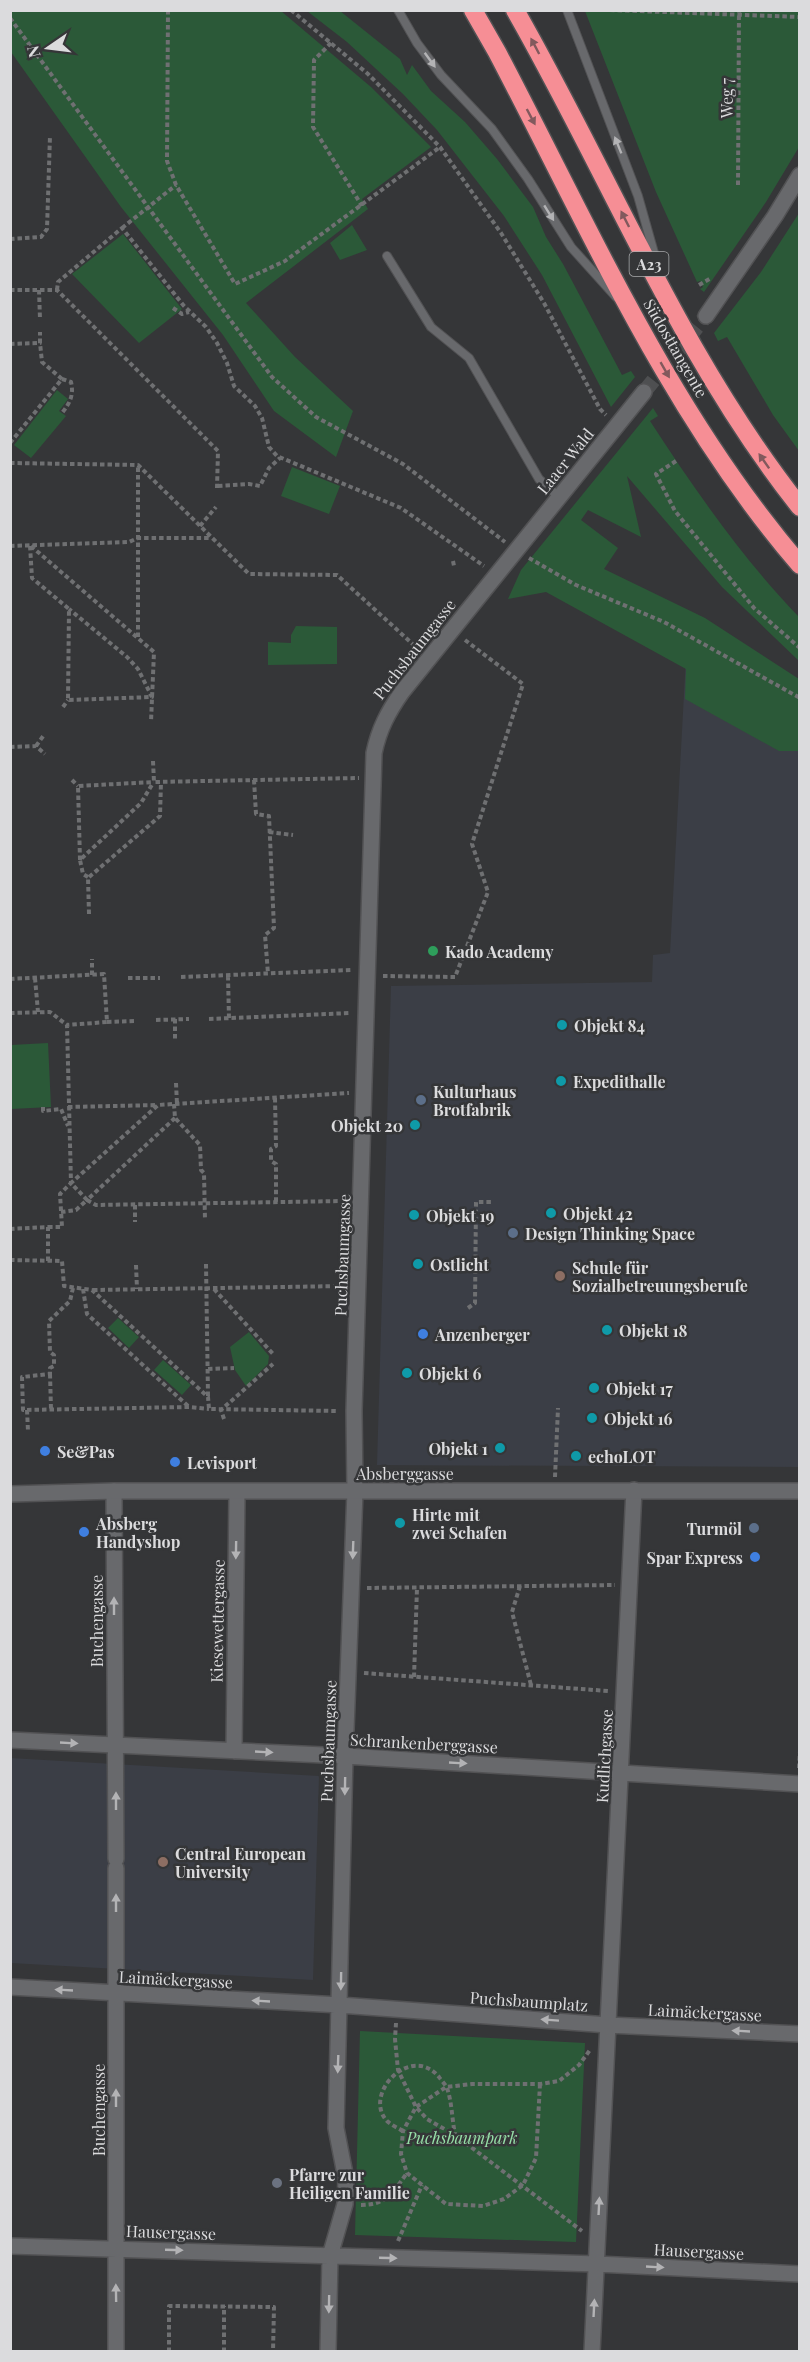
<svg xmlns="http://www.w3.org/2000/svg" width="810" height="2362" font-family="'Playfair Display',serif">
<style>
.built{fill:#3b3e46}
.green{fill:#2b5938}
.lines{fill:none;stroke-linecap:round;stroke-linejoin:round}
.minor-tunnel{stroke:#4e4f51;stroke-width:15;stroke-dasharray:15 8;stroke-linecap:butt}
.service-casing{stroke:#525254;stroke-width:10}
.minor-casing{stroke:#525254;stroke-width:18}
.tertiary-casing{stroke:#525254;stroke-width:18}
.motorway-casing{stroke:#525254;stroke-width:21}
.path{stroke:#6f7072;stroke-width:4;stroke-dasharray:4.5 3;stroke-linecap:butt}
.service{stroke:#68696c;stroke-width:8}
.minor{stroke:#68696c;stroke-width:15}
.tertiary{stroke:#68696c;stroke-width:15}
.motorway{stroke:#f68e95;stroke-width:18}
.oneway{fill:#82595d}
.oneway2{fill:#b3b3b5}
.leisure-dot{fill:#2e9e5b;stroke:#353638;stroke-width:2}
.culture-dot{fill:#0f9aa8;stroke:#353638;stroke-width:2}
.service-dot{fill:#5c6f8a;stroke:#353638;stroke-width:2}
.education-dot{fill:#8d6e63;stroke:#353638;stroke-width:2}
.shop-dot{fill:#3f7fe0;stroke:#353638;stroke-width:2}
.worship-dot{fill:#6b7280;stroke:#353638;stroke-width:2}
.labels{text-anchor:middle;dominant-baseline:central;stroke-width:5;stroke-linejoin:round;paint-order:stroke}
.shield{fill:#353638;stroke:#a9aaac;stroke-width:1.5}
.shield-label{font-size:15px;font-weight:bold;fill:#dbdbdd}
.street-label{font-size:16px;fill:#dbdbdd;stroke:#353638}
.poi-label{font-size:16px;font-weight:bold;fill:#dbdbdd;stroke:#353638;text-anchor:start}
.park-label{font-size:16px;font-style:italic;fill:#97e0a8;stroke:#353638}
</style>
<rect width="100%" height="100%" fill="#353638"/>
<path class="built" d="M686,657L799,719V1467L377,1465L391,986L652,982L653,955L670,953Z
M10,1758L319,1776L313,1980L11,1963Z"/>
<path class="green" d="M10,11H281L371,87L431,147L362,199L368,209L246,303L295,357L353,411L336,457L274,411L223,335L121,207L11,52Z
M307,11H340L400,59L407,75L412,65L431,91L465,122L497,159L533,207L546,237L563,264L622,375L631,371L635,377L611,407L542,275L504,216L437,130L403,94L347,42Z
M585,11H799V147L766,202L704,292L700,289L703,287L700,281L697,282L656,192Z
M799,213V451L773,415L727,337L718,341L714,333L761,272Z
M352,225L367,250L340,260L330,243Z
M123,234L182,309L139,343L72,274Z
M57,390L68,399L59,411L66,416L31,458L14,445Z
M653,408L658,416L650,421C695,490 742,558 799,617V661L722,587L627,476L641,537L588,510L581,520L618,548L604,569L705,618L799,679V751H779L685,699L686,669L546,592L508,599L521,570Z
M292,467L340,486L329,514L281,496Z
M296,626L337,627V664L268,665V642L291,643V635Z
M48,1043L51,1107L11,1109V1045Z
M118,1318L139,1337L129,1348L108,1328Z
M249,1332L269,1356L268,1364L246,1386L235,1370L230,1347Z
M163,1360L191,1385L182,1395L154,1370Z
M360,2031L585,2043L576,2242L355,2235Z"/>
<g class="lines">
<path class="minor-tunnel" d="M644,392L706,316"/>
<g class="service-casing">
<path id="service" d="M398,10L417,43L441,75L492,129L528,179L571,247L616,297
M567,10L638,196L658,267
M387,256L431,327L469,358L539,479L559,497"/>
</g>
<g class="minor-casing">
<path id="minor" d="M706,316L775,216L800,175
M114,1491L116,1859
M10,1740L345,1756L800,1784
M234,1751L237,1492
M116,1868V2352
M10,1987L340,2005L608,2025L800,2034
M10,2246L597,2264L800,2274
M328,2352L330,2256L345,2204L346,2179L336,2128L345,1756L355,1491L354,1411L374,753C379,729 388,712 402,692L644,392
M592,2352L634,1490"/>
</g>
<g class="tertiary-casing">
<path id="tertiary" d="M10,1494L114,1491H800"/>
</g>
<g class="motorway-casing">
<path id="motorway" d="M473,10L497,52C589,227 670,414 800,565
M515,10C610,176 681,357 800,507"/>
</g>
<path class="path" d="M168,10L167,161L176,185L235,284L285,261L440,147
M291,10L368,74L440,147L501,233L544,303L600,409L606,415
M610,10L800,17
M10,18L272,377L316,417L403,464L505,542
M331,43L314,60L313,127L362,206
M738,185L739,10
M122,228L176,185
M10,239L41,237L47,229L50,136
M699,285L711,278
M10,290H57L218,451L217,488
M39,290L40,319
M57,290L58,282L122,228L184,306L206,327L217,343L227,363L234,386L255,406L262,418L269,447L277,456L401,508L484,566
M173,308L182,314L189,312
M10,344L40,343V332
M62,379L71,382C74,395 70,403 62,413
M10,443L62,379L42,362L40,343
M676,461L656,474L675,511L754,608L800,648
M10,463L138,465L249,574L337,575L417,648
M218,486L249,484L260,486L269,468L280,458
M200,526L216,507
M10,546L129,542L138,538H211
M30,546L32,578L69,609L68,700L152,697L138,669L127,657L69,609
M31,546L154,652L151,722
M529,558L576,585L664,622L800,698
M453,561L454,566
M138,637V465
M63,707L68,700
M36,746L44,735
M10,747L36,746L45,754
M153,761L154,782L359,778
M72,780L78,786
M254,780L256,814L269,816L274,928L265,935L268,974
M269,832L293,835
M80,860L78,786L154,782
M88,877L83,874L80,860L141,803L153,783
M89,914L88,878L160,816L161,782
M92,975V959
M228,976L229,1019
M383,976L455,977L488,892L472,844L523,684L465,640
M181,977L351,970
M35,978L38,1012
M128,978H160
M10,979L104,974L107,1022L67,1025
M10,1013L50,1012L67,1025L71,1183L60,1194L62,1227H48
M175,1019V1039
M209,1019L351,1013
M156,1020L189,1019
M107,1022L136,1021
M176,1083L177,1104
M275,1098L276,1146L271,1149V1161L276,1164V1202
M174,1104L175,1118L200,1145L201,1170L204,1173L205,1220
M43,1107V1111L61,1109L68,1126
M68,1107L158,1105
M175,1118L87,1200L71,1183L158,1105L349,1093
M135,1205V1222
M61,1212L76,1210L87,1200L96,1205L345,1201
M10,1229L48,1227V1261
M10,1260L62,1261L64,1286L92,1290L208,1397L209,1409L338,1411
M206,1264L208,1396
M136,1265L137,1289
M73,1288L70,1301L49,1321L50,1352L54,1355V1366L50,1368V1374L22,1377L23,1410L189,1407L209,1409
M83,1289L87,1314L189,1407
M214,1289L274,1355
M93,1290L344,1286
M468,1308L475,1303L476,1202H492
M208,1369L234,1368
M50,1374L51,1409
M27,1410L28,1431
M224,1419L221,1410L273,1364
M555,1477L558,1408
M520,1586L512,1612L531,1685
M367,1588L615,1585
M364,1673L608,1691
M414,1677L417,1588
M799,1768L800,1751
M396,2023L395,2039L398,2070L416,2107L427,2119L455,2135L582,2231
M540,2084L536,2158L523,2185L504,2199L483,2206L446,2204L407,2173L401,2154L403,2131L416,2107L446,2087L472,2084H540L559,2081L579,2065L590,2050
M403,2131C398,2128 391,2125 387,2121C362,2094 411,2043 439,2077C441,2080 445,2084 447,2088C452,2102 452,2120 455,2134
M361,2205C387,2205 393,2192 407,2173
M398,2241L422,2185
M169,2352V2306L274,2307L273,2352
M224,2352V2306"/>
<use href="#service" class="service"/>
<use href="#minor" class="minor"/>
<use href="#tertiary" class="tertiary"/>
<use href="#motorway" class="motorway"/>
</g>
<defs><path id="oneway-solid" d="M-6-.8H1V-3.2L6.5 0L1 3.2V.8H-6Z" transform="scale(1.5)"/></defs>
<g class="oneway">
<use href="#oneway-solid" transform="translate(535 46) rotate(-118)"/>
<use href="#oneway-solid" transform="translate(531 117) rotate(62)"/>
<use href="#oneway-solid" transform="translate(625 219) rotate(-117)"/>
<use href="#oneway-solid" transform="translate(665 370) rotate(60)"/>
<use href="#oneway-solid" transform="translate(764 461) rotate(-125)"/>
</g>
<g class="oneway2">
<use href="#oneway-solid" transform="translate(430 60) rotate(54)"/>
<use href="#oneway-solid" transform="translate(618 145) rotate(-112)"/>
<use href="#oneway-solid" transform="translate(549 213) rotate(58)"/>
<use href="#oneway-solid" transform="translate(236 1550) rotate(91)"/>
<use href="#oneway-solid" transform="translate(353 1550) rotate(92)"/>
<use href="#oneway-solid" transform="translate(114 1606) rotate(-90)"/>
<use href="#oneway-solid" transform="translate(69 1743) rotate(3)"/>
<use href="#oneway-solid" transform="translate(264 1752) rotate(3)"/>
<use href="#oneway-solid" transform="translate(458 1763) rotate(3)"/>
<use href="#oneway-solid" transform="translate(345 1786) rotate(91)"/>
<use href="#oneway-solid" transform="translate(116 1801) rotate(-90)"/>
<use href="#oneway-solid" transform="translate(116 1903) rotate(-90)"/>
<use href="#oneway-solid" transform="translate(341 1981) rotate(91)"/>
<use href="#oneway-solid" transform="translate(64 1990) rotate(-177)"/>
<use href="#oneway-solid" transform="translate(261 2001) rotate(-177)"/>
<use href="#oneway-solid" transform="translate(550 2020) rotate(-176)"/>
<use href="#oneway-solid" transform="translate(741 2031) rotate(-177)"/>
<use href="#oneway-solid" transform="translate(338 2064) rotate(92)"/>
<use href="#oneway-solid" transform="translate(116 2098) rotate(-90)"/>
<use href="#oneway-solid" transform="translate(599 2206) rotate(-87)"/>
<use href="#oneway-solid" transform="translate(174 2250) rotate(2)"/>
<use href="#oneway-solid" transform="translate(388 2258) rotate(2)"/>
<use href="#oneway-solid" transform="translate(655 2267) rotate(3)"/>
<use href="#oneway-solid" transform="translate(116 2293) rotate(-91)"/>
<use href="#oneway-solid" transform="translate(329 2304) rotate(91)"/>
<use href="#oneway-solid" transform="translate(594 2308) rotate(-87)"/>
</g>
<circle class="leisure-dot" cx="433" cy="951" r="6"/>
<g class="culture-dot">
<circle cx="562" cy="1025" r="6"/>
<circle cx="561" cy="1081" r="6"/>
<circle cx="415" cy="1125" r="6"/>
<circle cx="551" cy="1213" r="6"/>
<circle cx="414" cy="1215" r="6"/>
<circle cx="418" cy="1264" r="6"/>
<circle cx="607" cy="1330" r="6"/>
<circle cx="407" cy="1373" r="6"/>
<circle cx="594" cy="1388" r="6"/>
<circle cx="592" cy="1418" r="6"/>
<circle cx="500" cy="1448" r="6"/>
<circle cx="576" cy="1456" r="6"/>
<circle cx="400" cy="1523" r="6"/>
</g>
<g class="service-dot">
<circle cx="421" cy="1100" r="6"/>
<circle cx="513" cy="1233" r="6"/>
<circle cx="754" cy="1528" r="6"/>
</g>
<g class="education-dot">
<circle cx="560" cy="1276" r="6"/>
<circle cx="163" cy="1862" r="6"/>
</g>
<g class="shop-dot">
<circle cx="423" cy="1334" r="6"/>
<circle cx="45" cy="1451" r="6"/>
<circle cx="175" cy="1462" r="6"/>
<circle cx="84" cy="1532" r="6"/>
<circle cx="755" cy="1557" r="6"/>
</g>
<circle class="worship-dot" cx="277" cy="2183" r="6"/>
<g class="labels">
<rect class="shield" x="629.5" y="252" width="39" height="24" rx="4.5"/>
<g class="shield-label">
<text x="649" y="264">A23</text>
</g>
<g class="street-label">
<text transform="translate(726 98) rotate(-90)">Weg 7</text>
<text transform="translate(676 348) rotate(60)">Südosttangente</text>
<text transform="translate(565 461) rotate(-51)">Laaer Wald</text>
<text transform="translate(414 649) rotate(-52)">Puchsbaumgasse</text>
<text transform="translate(342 1255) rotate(-88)">Puchsbaumgasse</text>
<text x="405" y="1473">Absberggasse</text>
<text transform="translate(96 1621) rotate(-90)">Buchengasse</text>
<text transform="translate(217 1621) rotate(-89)">Kiesewettergasse</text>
<text transform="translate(328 1741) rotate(-88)">Puchsbaumgasse</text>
<text transform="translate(424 1743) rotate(3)">Schrankenberggasse</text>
<text transform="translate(604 1756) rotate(-87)">Kudlichgasse</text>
<text transform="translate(176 1979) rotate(3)">Laimäckergasse</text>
<text transform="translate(529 2001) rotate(4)">Puchsbaumplatz</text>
<text transform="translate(705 2012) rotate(3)">Laimäckergasse</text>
<text transform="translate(98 2110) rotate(-90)">Buchengasse</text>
<text transform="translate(171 2232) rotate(2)">Hausergasse</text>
<text transform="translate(699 2251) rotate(3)">Hausergasse</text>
</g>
<g class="poi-label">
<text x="445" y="951">Kado Academy</text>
<text x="574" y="1025">Objekt 84</text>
<text x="573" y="1081">Expedithalle</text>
<text x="433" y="1091">Kulturhaus<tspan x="433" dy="18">Brotfabrik</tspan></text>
<text x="403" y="1125" text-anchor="end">Objekt 20</text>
<text x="563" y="1213">Objekt 42</text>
<text x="426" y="1215">Objekt 19</text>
<text x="525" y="1233">Design Thinking Space</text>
<text x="430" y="1264">Ostlicht</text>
<text x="572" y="1267">Schule für<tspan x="572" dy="18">Sozialbetreuungsberufe</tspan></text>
<text x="619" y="1330">Objekt 18</text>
<text x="435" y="1334">Anzenberger</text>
<text x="419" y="1373">Objekt 6</text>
<text x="606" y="1388">Objekt 17</text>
<text x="604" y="1418">Objekt 16</text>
<text x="488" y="1448" text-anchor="end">Objekt 1</text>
<text x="57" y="1451">Se&amp;Pas</text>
<text x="588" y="1456">echoLOT</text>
<text x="187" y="1462">Levisport</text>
<text x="412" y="1514">Hirte mit<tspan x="412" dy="18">zwei Schafen</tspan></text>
<text x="96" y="1523">Absberg<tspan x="96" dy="18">Handyshop</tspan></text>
<text x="742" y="1528" text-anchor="end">Turmöl</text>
<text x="743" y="1557" text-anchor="end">Spar Express</text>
<text x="175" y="1853">Central European<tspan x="175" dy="18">University</tspan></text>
<text x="289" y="2174">Pfarre zur<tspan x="289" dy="18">Heiligen Familie</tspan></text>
</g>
<g class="park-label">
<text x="462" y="2137">Puchsbaumpark</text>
</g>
</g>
<rect width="810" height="2362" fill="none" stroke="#dbdbdd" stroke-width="24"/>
<g transform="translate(48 48) rotate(256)" stroke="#353638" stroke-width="4.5" paint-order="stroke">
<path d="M0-4.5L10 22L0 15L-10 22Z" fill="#dbdbdd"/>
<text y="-9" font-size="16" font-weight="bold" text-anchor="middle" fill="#dbdbdd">N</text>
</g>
</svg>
